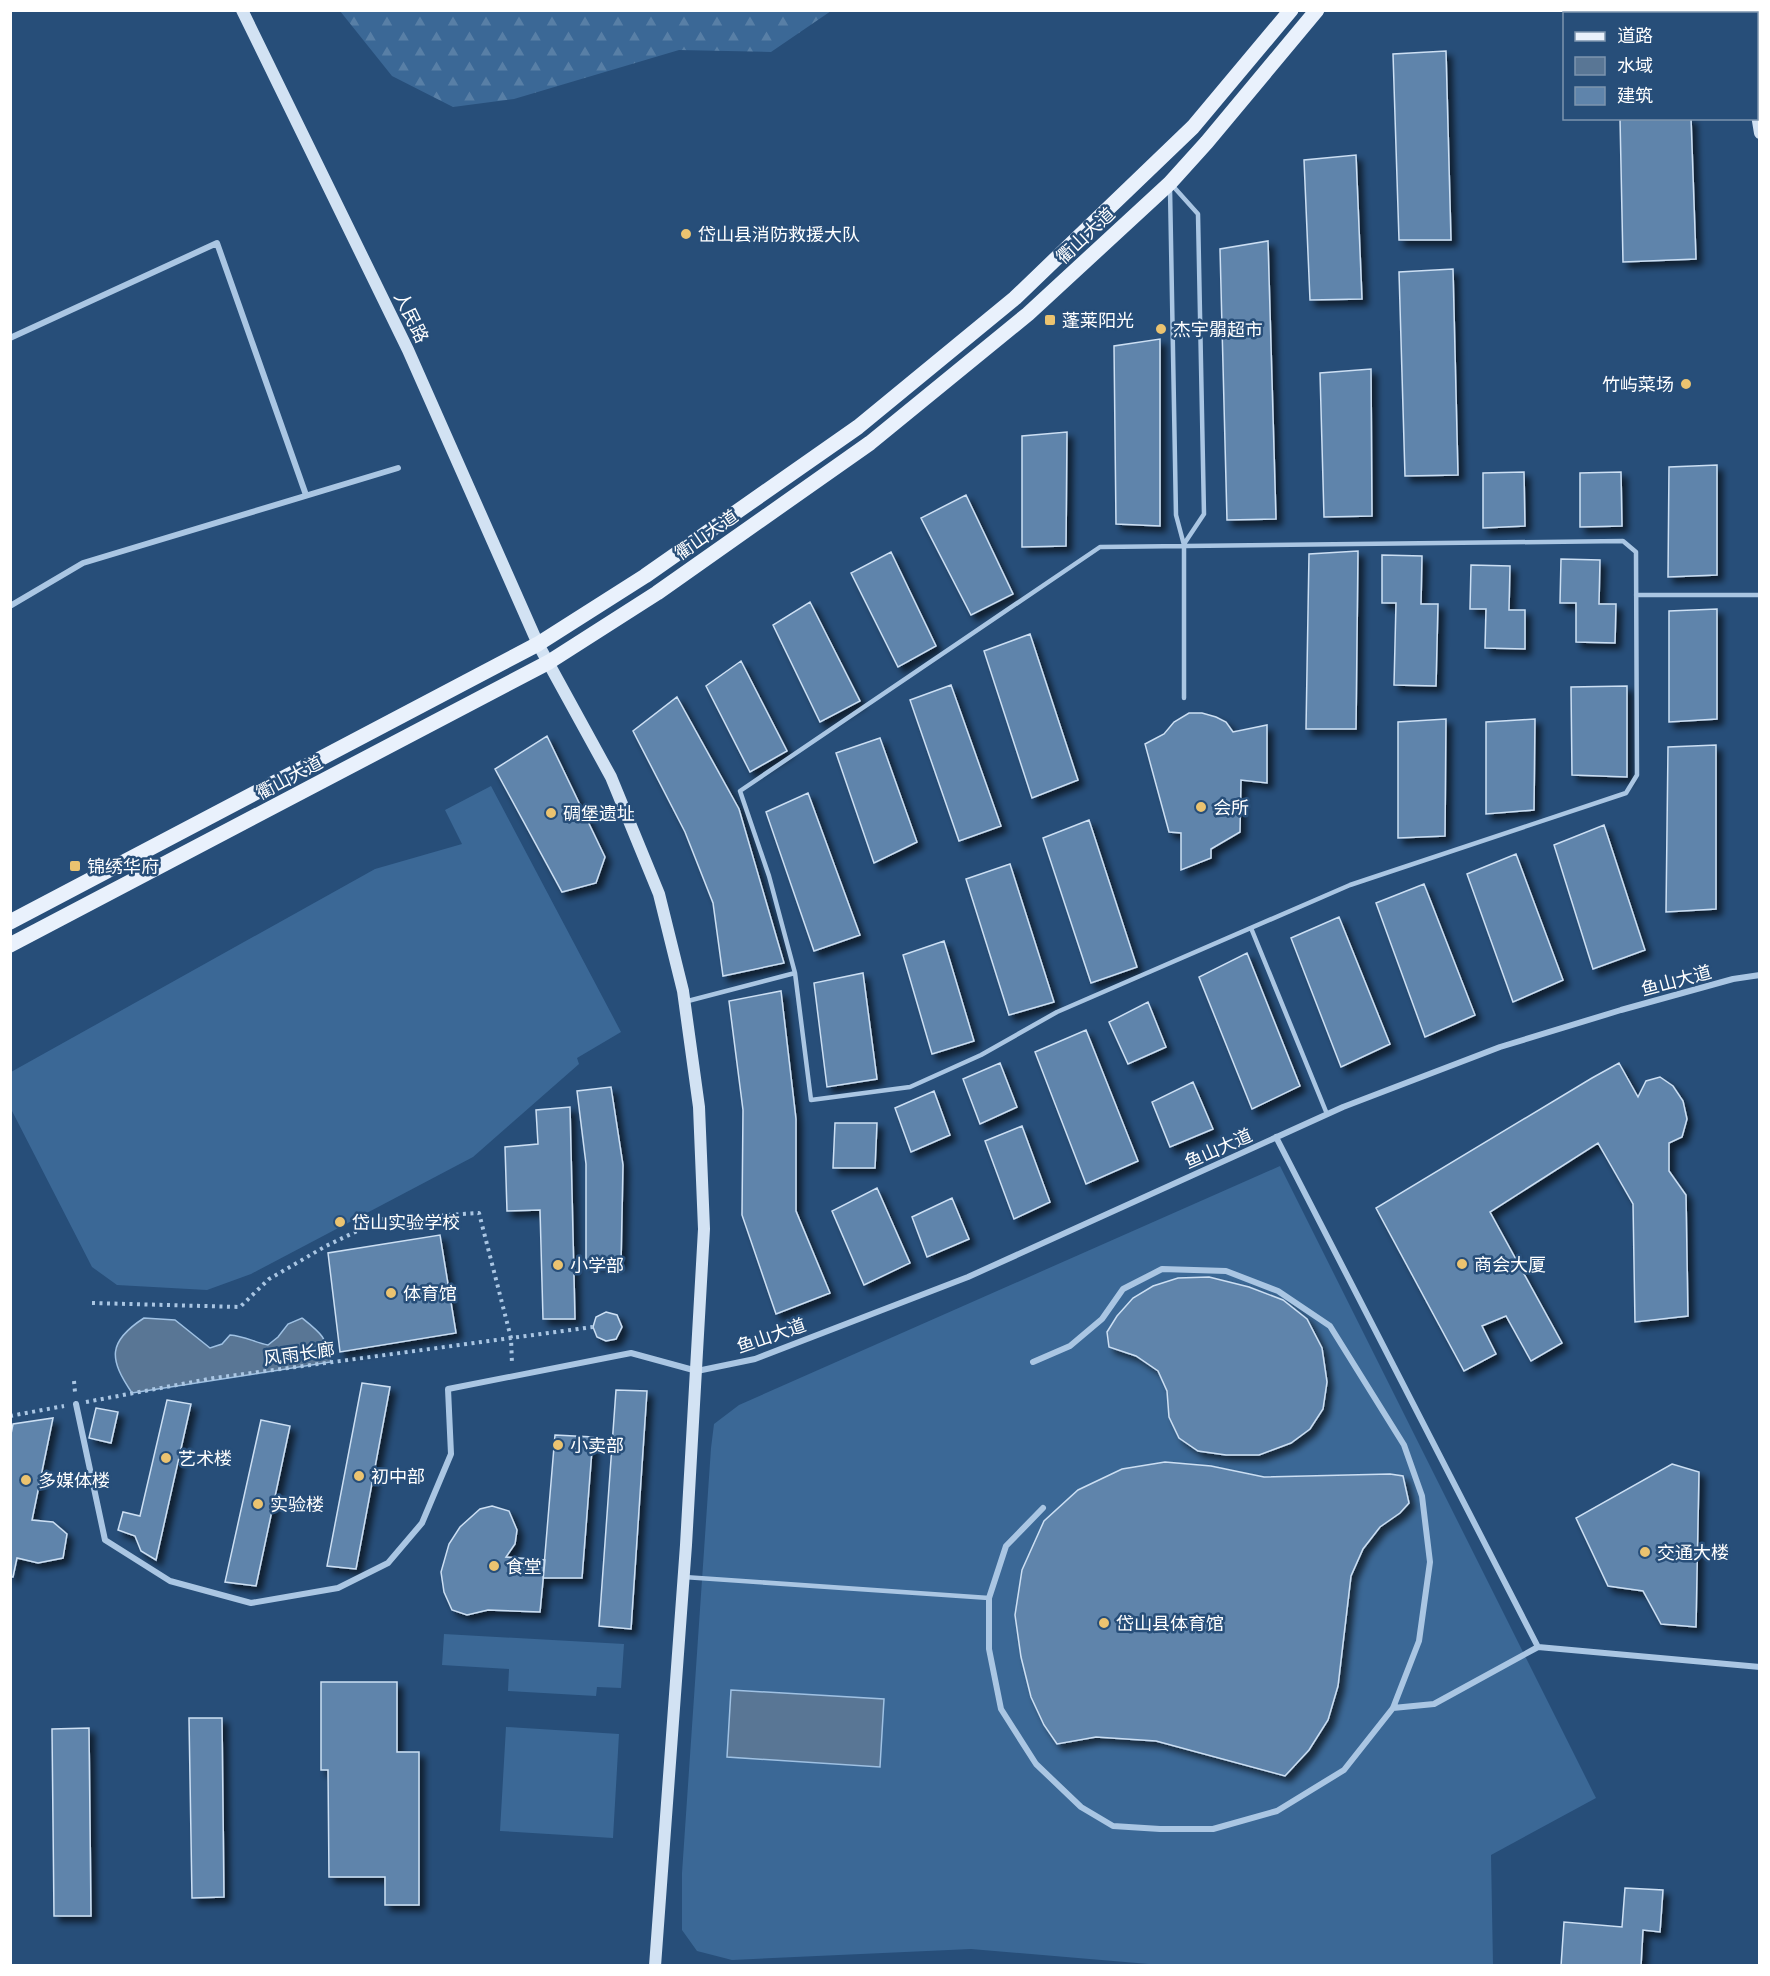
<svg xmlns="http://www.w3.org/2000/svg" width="1770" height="1976" font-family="'Noto Sans','Noto Sans SC',sans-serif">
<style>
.forest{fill:url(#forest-firs)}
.pitch{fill:#3b6896}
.water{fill:#597695;stroke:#9fc1e3;stroke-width:1.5}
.building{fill:#5f84ab;stroke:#ccdff3;stroke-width:1.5;filter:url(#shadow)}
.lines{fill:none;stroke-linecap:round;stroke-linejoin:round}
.path{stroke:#aac6e3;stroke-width:4;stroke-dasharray:3 4.5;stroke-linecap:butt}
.lane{stroke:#aac6e3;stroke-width:4.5}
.street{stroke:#aac6e3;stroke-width:6}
.secondary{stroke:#d2e2f3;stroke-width:12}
.primary{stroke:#e9f1fc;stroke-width:15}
.poi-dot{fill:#ebc370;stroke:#274e79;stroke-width:2}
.labels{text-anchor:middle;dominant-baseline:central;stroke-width:5;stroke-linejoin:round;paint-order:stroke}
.poi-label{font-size:18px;fill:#fff;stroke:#274e79;text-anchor:start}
.street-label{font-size:18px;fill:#fff;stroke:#274e79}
</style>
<defs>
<pattern id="forest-firs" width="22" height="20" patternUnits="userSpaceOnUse" patternTransform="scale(1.5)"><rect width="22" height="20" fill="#3b6896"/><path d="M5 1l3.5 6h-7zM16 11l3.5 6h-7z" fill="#587fa6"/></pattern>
<filter id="shadow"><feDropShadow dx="5.5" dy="5.5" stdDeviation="3" flood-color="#0009"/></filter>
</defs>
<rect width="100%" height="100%" fill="#274e79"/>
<path class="forest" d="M340,11H831L771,52L679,50L514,99L453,107L392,76Z"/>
<path class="pitch" d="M491,786L621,1032L577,1058L579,1064L473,1157L251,1274L207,1290L117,1285L92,1267L11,1109V1072L375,869L462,844L445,810Z
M1280,1166L1596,1798L1491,1855L1493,1965L1172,1966L971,1949L732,1960L697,1951L682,1930V1873L711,1448L714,1424L739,1405Z
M444,1634L624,1644L621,1688L597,1687L596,1696L508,1691L509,1669L442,1665Z
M506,1727L619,1734L613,1838L500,1831Z"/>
<path class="water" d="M144,1318L175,1320L210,1348L222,1344L230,1335C244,1336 254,1342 268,1345L278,1337L288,1324L302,1318C322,1334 326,1337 331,1362L132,1393C109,1359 107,1342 144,1318Z
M731,1690L884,1699L880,1767L727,1757Z"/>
<path class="building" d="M1446,51L1451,240H1399L1393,54Z
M1620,118H1691L1696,259L1623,262Z
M1356,155L1362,299L1310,300L1304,160Z
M1268,241L1276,519L1227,520L1220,249Z
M1453,269L1458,475L1405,476L1399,272Z
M1160,339V526L1116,524L1114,346Z
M1371,369L1372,516L1324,517L1320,373Z
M1067,432L1066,546L1022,547V436Z
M1717,465V575L1668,577L1669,467Z
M1524,472L1525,526L1483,528V473Z
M1621,472L1622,526L1580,527V473Z
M966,495L1013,594L971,615L921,518Z
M1358,551L1356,729H1306L1309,554Z
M891,552L936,646L898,667L851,573Z
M1382,555L1422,556L1421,604H1438L1436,686L1394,685L1396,603H1382Z
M1561,559L1600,560L1599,604H1616L1615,643L1576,642V603H1560Z
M1471,565L1510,566L1509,610H1525V649L1485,648L1486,609H1470Z
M810,602L860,701L820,722L773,625Z
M1717,609V719L1669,722V611Z
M1030,634L1078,780L1032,798L984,651Z
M741,661L787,751L750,772L706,686Z
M951,685L1001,826L959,841L910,700Z
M1627,686V777L1572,775L1571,687Z
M677,697L739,809L784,963L723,976L713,903L685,832L633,731Z
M1189,713H1202L1216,717L1226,722L1233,732L1267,725V783L1241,780L1240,832L1211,849V858L1181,870V833L1169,832L1145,744L1164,734L1174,722Z
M1446,719L1445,836L1398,838V722Z
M1535,719L1534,810L1486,814V722Z
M547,736L605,857L596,883L562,892L495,769Z
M880,738L917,842L874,863L836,753Z
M1716,745V909L1666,912L1668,747Z
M808,793L860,935L814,951L766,812Z
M1089,820L1137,967L1091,983L1043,838Z
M1604,825L1645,950L1593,969L1554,845Z
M1516,854L1563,980L1513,1002L1467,874Z
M1010,864L1054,1002L1009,1015L966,879Z
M1424,884L1475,1015L1425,1037L1376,903Z
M1339,917L1390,1044L1341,1067L1291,938Z
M944,941L974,1041L932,1054L903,955Z
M1247,953L1300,1086L1252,1109L1199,977Z
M863,973L877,1079L827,1087L814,983Z
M781,991L796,1119V1211L830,1293L776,1314L742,1215L743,1110L729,1001Z
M1148,1002L1166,1047L1128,1064L1109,1022Z
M1086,1030L1138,1161L1086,1184L1035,1052Z
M1000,1063L1017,1107L980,1124L963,1079Z
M1619,1063L1638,1097L1646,1081L1660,1077L1673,1086L1683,1101L1687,1119L1682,1137L1669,1143V1171L1686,1195L1688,1316L1635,1322L1633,1204L1598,1143L1490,1212L1562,1343L1531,1361L1506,1316L1482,1326L1496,1354L1464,1371L1376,1208L1592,1078Z
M1193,1082L1213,1129L1170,1147L1152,1102Z
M611,1087L623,1165L621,1264H586V1164L577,1091Z
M934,1091L950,1135L911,1152L895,1108Z
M570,1107L575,1319H543L540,1210L507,1211L505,1147L538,1144L536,1110Z
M835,1123H877L875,1168H833Z
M1022,1126L1050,1202L1014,1219L985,1141Z
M877,1188L910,1263L864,1285L832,1211Z
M952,1198L969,1239L927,1257L912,1217Z
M440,1235L456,1333L340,1352L328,1253Z
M1209,1277L1249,1287L1283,1300L1307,1319L1322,1348L1327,1382L1323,1409L1310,1429L1291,1443L1259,1455H1226L1198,1451L1179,1438L1169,1417L1167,1391L1158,1371L1136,1356L1109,1347L1107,1332L1117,1316L1133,1298L1153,1286L1178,1278Z
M606,1312L617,1315L622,1327L616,1339L606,1341L597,1337L593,1327L596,1317Z
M362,1383L390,1387L356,1569L327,1566Z
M616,1390L647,1391L631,1629L599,1626Z
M167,1400L191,1404L156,1560L141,1551L135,1536L118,1530L123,1512L140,1516Z
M96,1408L118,1412L111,1443L89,1438Z
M53,1418L32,1520L53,1522L67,1534L63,1558L38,1563L17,1558L13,1577H10V1439L13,1424Z
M261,1420L290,1426L256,1586L225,1582Z
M555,1435L593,1437L582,1578H543Z
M1165,1462L1211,1466L1264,1477L1390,1474L1403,1476L1409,1503L1400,1513L1380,1527L1363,1549L1351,1576L1338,1686L1328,1720L1309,1750L1285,1776L1156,1741L1096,1737L1057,1744L1044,1725L1031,1697L1021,1657L1015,1615L1022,1570L1044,1521L1078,1490L1122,1469Z
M1672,1464L1699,1472L1696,1627L1661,1624L1643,1591L1608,1586L1576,1518Z
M492,1506L509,1511L517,1530L515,1544L506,1557L545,1560L540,1612L488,1610L467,1615L452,1610L444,1592L441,1572L449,1544L460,1527L480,1509Z
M321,1682H397V1752H419V1905H385V1877H329L328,1770H321Z
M189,1718H222L224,1897L192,1898Z
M89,1728L91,1916H54L52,1729Z
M1625,1888L1663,1890L1660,1932L1643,1930L1641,1966H1561L1564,1922L1622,1927Z"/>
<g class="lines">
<path class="path" d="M92,1303L240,1307L269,1279L326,1246L382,1219L479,1213L511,1338L512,1364
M74,1381L75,1392
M86,1402L214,1378L593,1327
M10,1416L64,1406"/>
<path class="lane" d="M1172,185L1198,214L1204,514L1184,544
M1170,188L1176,515L1184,545V698
M1623,541L1636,552L1637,775L1626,793L1350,885L1057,1012L981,1055L910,1087L811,1100L795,973L769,876L740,791L1100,547Z
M1636,595H1760
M1251,928L1327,1114
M684,1002L795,973
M684,1577L989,1598"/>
<path class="street" d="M10,338L217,243L306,495
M10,606L83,563L398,468
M1276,1137L1538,1647L1760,1667
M1033,1362L1070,1346L1102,1319L1123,1289L1162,1269L1226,1271L1278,1291L1330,1326L1404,1445L1422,1496L1430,1562L1419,1641L1393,1708L1344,1770L1277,1811L1213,1829H1160L1113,1826L1081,1807L1036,1764L1001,1709L989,1649V1598L1006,1546L1043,1508
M76,1404L105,1540L170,1581L251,1603L338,1588L388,1563L422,1523L451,1454L448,1389L631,1353L697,1371L755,1359L968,1277L1343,1107L1500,1047L1621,1010L1733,979L1760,975
M1393,1708L1434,1704L1538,1647"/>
<path class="secondary" d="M242,10L408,350L538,644L611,777L659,894L683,991L699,1107L704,1229L686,1545L655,1966
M1744,10L1745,14
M1756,109L1760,133"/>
<path class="primary" d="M10,922L538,644L645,576L858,427L1015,298L1193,127L1291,10
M10,945L549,662L657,593L870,443L1028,314L1170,183L1207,142L1317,10"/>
</g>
<g class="poi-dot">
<circle cx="686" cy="234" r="6"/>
<rect x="1044" y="314" width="12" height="12" rx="3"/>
<circle cx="1161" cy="329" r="6"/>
<circle cx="1686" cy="384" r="6"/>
<circle cx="1201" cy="807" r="6"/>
<circle cx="551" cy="813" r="6"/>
<rect x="69" y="860" width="12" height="12" rx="3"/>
<circle cx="340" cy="1222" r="6"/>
<circle cx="1462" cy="1264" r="6"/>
<circle cx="558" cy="1265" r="6"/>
<circle cx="391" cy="1293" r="6"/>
<circle cx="558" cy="1445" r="6"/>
<circle cx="166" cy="1458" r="6"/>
<circle cx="359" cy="1476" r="6"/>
<circle cx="26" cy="1480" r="6"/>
<circle cx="258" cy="1504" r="6"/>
<circle cx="1645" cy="1552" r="6"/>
<circle cx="494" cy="1566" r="6"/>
<circle cx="1104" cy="1623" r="6"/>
</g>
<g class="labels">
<g class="poi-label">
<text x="698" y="234">岱山县消防救援大队</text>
<text x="1062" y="320">蓬莱阳光</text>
<text x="1173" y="329">杰宇朤超市</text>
<text x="1674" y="384" text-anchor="end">竹屿菜场</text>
<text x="1213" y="807">会所</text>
<text x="563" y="813">碉堡遗址</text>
<text x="87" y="866">锦绣华府</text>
<text x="352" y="1222">岱山实验学校</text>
<text x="1474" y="1264">商会大厦</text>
<text x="570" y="1265">小学部</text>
<text x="403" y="1293">体育馆</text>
<text x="570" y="1445">小卖部</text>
<text x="178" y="1458">艺术楼</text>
<text x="371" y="1476">初中部</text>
<text x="38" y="1480">多媒体楼</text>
<text x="270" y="1504">实验楼</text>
<text x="1657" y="1552">交通大楼</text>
<text x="506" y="1566">食堂</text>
<text x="1116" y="1623">岱山县体育馆</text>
</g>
<g class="street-label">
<text transform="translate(1085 235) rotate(-43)">衢山大道</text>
<text transform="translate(412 317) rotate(64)">人民路</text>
<text transform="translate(706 534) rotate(-35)">衢山大道</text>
<text transform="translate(289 777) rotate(-28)">衢山大道</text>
<text transform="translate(1676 980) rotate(-15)">鱼山大道</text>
<text transform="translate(1218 1148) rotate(-24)">鱼山大道</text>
<text transform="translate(771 1335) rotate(-19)">鱼山大道</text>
<text transform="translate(299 1353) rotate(-8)">风雨长廊</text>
</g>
</g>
<rect width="1770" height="1976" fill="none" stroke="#ffffff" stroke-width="24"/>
<rect x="1563" y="12" width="195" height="108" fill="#274e79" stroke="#7d95af" stroke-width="1.5"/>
<rect x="1575" y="32" width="30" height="9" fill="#e9f1fc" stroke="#7d95af" stroke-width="1.5"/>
<text x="1617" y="42" font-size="18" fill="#ffffff">道路</text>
<rect x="1575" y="57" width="30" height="18" fill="#597695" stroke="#7d95af" stroke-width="1.5"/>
<text x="1617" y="72" font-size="18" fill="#ffffff">水域</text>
<rect x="1575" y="87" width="30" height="18" fill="#5f84ab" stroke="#7d95af" stroke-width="1.5"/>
<text x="1617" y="102" font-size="18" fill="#ffffff">建筑</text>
</svg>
